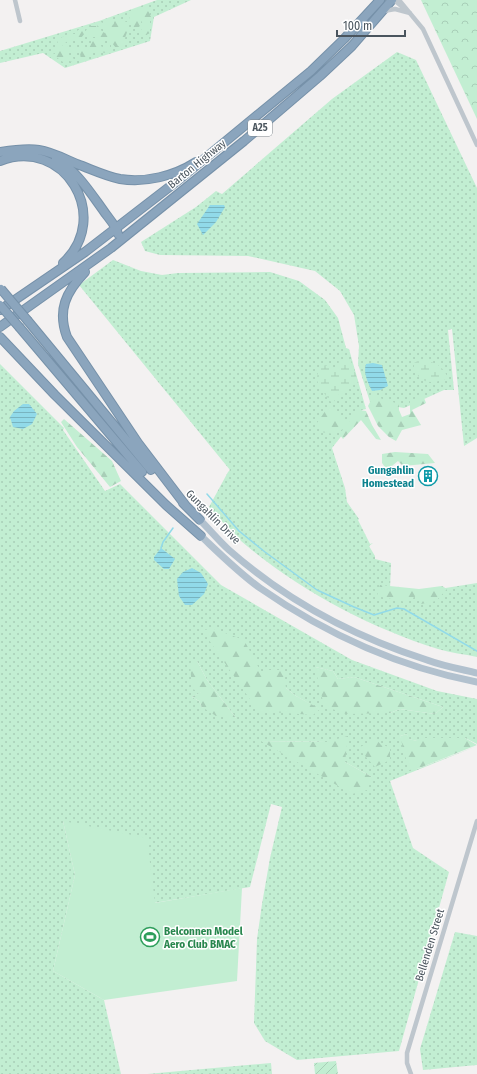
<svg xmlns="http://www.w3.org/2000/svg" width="477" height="1074" font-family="'Fira Sans Condensed',sans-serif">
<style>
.grass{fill:url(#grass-dots);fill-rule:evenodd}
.forest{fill:url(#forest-firs)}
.wetland{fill:url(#wetland-marsh)}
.park{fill:url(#park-crowns)}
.garden{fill:url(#garden-furrows)}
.pitch{fill:#c2eed2}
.water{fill:url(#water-rules)}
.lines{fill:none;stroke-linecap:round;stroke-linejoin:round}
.stream{stroke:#91dae9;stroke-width:1.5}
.highway-casing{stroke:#7691a9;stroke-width:10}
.street{stroke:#bec6cd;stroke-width:4.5}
.primary{stroke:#b2c1ce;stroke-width:7}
.highway{stroke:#8ba5bd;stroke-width:8}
.highway-bridge-casing{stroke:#7691a9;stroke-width:10;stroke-linecap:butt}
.highway-bridge{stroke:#8ba5bd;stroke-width:8}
.labels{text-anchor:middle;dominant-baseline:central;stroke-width:3;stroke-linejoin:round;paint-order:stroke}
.shield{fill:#fff;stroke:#80888e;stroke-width:1}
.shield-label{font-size:10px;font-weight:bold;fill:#4a555e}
.street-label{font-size:11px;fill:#4a555e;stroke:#fff}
.culture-label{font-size:11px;font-weight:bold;fill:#0d838f;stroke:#fff;text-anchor:end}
.leisure-label{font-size:11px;font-weight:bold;fill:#27864d;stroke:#fff;text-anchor:start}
</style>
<defs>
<pattern id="grass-dots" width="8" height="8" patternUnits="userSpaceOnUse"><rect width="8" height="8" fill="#c2eed2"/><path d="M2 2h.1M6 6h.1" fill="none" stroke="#a8ceb7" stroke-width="1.8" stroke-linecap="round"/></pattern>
<pattern id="forest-firs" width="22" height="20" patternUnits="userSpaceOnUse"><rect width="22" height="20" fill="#c2eed2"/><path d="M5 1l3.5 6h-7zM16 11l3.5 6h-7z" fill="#a8ceb7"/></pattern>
<pattern id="wetland-marsh" width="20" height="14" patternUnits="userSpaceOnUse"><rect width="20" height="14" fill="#c2eed2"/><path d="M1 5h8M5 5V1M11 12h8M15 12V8" fill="none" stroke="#a8ceb7"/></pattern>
<pattern id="park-crowns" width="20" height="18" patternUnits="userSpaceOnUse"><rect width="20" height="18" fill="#c2eed2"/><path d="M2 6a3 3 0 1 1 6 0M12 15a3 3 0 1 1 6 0" fill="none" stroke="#a8ceb7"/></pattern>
<pattern id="garden-furrows" width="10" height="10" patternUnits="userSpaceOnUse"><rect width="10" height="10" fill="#c2eed2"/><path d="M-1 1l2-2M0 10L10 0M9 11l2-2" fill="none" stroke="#a8ceb7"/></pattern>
<pattern id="water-rules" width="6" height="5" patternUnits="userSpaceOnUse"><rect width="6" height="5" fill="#91dae9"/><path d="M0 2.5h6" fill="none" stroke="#78b4c0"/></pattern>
</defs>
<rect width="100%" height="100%" fill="#f3f1f1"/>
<path class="grass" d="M157,0H191L154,17L150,41L65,68L43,53L0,63V51L99,21Z
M397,52L416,60L477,188V438L464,446L452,329L448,330L454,390H444L404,408L370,402L358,364L359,346L354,315L340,291L315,271L248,256L160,255L145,251L141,242L196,207L216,191L222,194L332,99Z
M113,260L141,271L162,275L178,273L270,272L299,281L325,300L338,318L346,348L349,349L366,409L362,410L332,448L345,488L347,502L359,519L358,520L370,544L373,543L369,546L375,556V559L391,563L390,590L414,593L477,583V657C464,654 451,653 438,649C369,627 303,592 247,546C233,535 221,520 209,507L228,472L230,470L79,285Z
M0,364L64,428L63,430L105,491L120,484L221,585L352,660L437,691L477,699V744L465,738L417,741L408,739L407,734L400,736L417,769L477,746L390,781L413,848L449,872L399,1051L297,1060L265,1041L254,1023L257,939L262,904L270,858L282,807L271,804L250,887L154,903L63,821L75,875L53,971L104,1000L121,1074H0ZM197,661L207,680L236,718L202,707L199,701L192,697L202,692ZM315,667L333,671L338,679L354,677L443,707L435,714L400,709L390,713ZM262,674L286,688L296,696L319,709L258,711ZM262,741L326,742L345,762L372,777Z
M455,932L477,936V1065L423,1070L420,1049Z
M271,1063L272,1074H147Z"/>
<path class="forest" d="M145,6L147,7L151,17L150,21V33L146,35L140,33L143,25L141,20H139L140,26L137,28H134L129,18L135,10Z
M108,20L112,21L114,25V21L118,20L127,22L129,27L123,43L116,48L112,43L105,39L104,41L99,43L100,46L103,47L106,43H110V50L107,53L89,51V48L93,40L92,38H98L97,36L87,35L86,30L91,26H96L103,32L105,33L107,30L100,28L97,25L101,22L105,24Z
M82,29L85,33L81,38L76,41L71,39L62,45C71,51 81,41 90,56L88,58L81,60L80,53L77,51L74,52L68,51L67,54L74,59L73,61L71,62L69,60L67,62H63L52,54V53L55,54V49L58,44L57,40L68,34H75L78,30Z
M423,395L426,403L412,410L421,425L402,430L396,441L389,437L378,426L368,406L373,396L399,404V410L402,417L410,414V401Z
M328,407L339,414L346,425L359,410L366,411L372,425L381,440L376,439L361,420L343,439L340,435L343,429L334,434L321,432L317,423Z
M64,419L112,461L121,481L110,487L77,447L61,422Z
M395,452L428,454L435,463L403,466L398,461L387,470L382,463V454Z
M380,585L419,589L442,586L447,589L436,601L421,604L420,596H416L406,602L377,596Z
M214,629L244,640L262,674L268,670H283L286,688L296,696L320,709L313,715L258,711L202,630Z
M197,661L207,680L236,718L231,721L222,714L216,716L202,707L199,701L192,697L201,692L192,689L190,663Z
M315,667L333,671L338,679L354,677L443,707L435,714L400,709L390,713L346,714L324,706Z
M407,734L409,739L417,741L421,738H465L477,745L417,769L409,770L400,736Z
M348,736L345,762L372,777L367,790L352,794L261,741L326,742Z
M376,739L381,745L390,747V760L375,767L358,748Z"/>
<path class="wetland" d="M351,359L358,382L340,393L333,403L331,402C322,390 308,377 325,365L328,366L331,369L337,366L338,361L341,362Z
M421,359C435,363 442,364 448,378C439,382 429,384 420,379L414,369V363Z"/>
<path class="park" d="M421,0H477V119Z"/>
<path class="garden" d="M336,1061L338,1074H315L314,1063Z"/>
<path class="pitch" d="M63,821L147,838L155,903L242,888L237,981L104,1000L53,971L75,875Z"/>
<path class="water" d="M210,205H224L225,207L216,222L203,235L197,224Z
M373,363L382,365L388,386L380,390L372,391C368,383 363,373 366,364Z
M23,404H29L37,414L32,424L23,429L13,427L10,417L14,411Z
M161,548L175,559L169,569H164L154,560V557Z
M192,568L201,573L208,584L204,594L192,605H185L179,596L177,579L183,572Z"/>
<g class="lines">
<path class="stream" d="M207,494L239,531L265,552L317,590L354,607L374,615L397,608L404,609L477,651
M161,548L163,542L173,528"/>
<g class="highway-casing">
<path id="highway" d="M0,152C13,150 26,148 39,150C52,152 65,159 77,164C91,169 105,176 120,179C146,183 174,176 196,162
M56,159C76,170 90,192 103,210C108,218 116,225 118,234
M0,161C64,136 113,217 63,263
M85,272C66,292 57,310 67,337L138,443L186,506
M0,310L85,252L181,178L311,71L344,39L380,0
M28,321L151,470
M0,327L111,248L244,141L320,76L352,46L392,0
M20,328L142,472
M0,337L55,395L166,505L201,536
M183,503L200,520"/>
</g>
<path class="street" d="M15,0L20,21
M394,0L405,9
M399,0L423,29L477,145
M384,11L395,9L410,13
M411,1074L407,1063V1053L477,821"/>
<path class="primary" d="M200,520C210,530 219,541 229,550C287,601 355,637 427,660C443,666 460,669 477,673
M201,536C220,554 239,573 260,588C326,634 399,667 477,682"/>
<use href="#highway" class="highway"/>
<g class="highway-bridge-casing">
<path id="highway-bridge" d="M1,289L28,321
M0,305L20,328"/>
</g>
<use href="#highway-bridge" class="highway-bridge"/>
</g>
<defs>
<g id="building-ring" transform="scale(1)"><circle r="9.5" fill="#fff" stroke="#0f9aa8" stroke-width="1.5"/><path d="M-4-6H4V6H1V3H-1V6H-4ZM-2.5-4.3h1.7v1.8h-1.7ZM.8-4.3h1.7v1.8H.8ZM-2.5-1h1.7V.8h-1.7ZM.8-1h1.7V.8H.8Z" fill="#0f9aa8"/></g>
<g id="stadium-ring" transform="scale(1)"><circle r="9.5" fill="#fff" stroke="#2e9e5b" stroke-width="1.5"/><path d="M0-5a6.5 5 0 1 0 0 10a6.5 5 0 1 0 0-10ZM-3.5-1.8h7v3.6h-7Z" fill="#2e9e5b"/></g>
</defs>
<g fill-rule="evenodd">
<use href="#building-ring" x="428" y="476"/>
<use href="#stadium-ring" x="150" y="937"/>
</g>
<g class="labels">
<rect class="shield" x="248" y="120" width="24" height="16" rx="3"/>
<g class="shield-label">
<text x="260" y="128">A25</text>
</g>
<g class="street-label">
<text transform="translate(197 164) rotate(-39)">Barton Highway</text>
<text transform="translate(213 517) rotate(45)">Gungahlin Drive</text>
<text transform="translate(430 945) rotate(-73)">Bellenden Street</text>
</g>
<g class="culture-label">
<text x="414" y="470">Gungahlin<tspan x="414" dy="13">Homestead</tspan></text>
</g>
<g class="leisure-label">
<text x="164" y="931">Belconnen Model<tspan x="164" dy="13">Aero Club BMAC</tspan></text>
</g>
</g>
<path d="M337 30v6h68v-6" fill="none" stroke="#4a555e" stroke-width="2"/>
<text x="343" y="30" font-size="12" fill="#4a555e" stroke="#ffffff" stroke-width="3" paint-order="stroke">100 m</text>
</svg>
